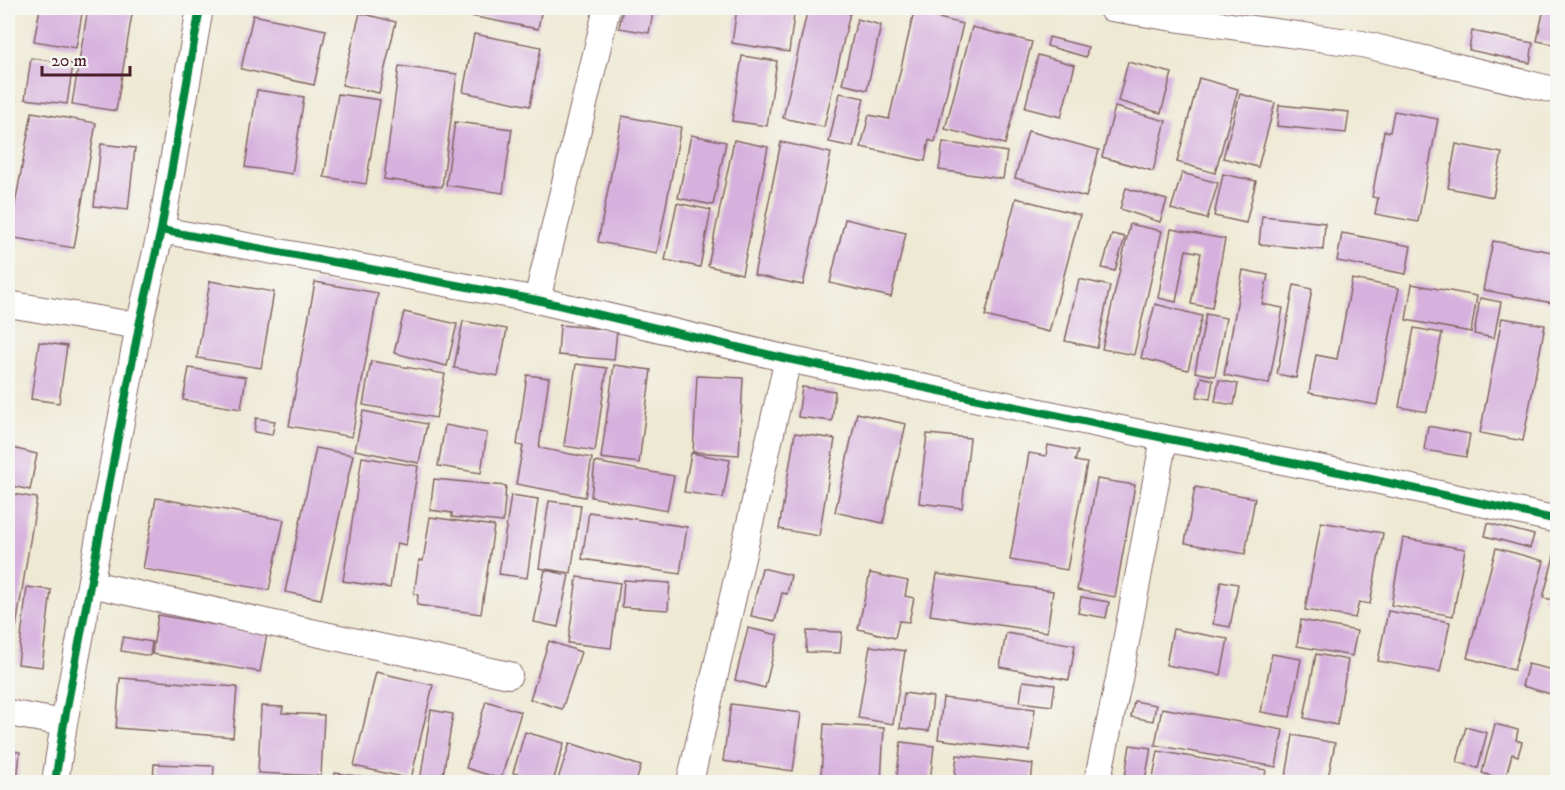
<svg xmlns="http://www.w3.org/2000/svg" width="1565" height="790" font-family="'IM FELL DW Pica',serif">
<style>
.building{fill:#d7b1de}
.lines{fill:none;stroke-linecap:round;stroke-linejoin:round}
.street-casing{stroke:#836666;stroke-width:28}
.street{stroke:#fff;stroke-width:26}
.cycleway-casing{stroke:#f6f6f2;stroke-width:11}
.cycleway{stroke:#00873e;stroke-width:8}
</style>
<rect width="100%" height="100%" fill="#f6f6f2"/>
<filter id="ink" filterUnits="userSpaceOnUse"><feTurbulence type="fractalNoise" baseFrequency=".0167" numOctaves="2"/><feDisplacementMap in="SourceGraphic" scale="12" xChannelSelector="R" yChannelSelector="G"/><feConvolveMatrix kernelMatrix="1 2 1 2 8 2 1 2 1" color-interpolation-filters="sRGB"/></filter>
<filter id="wash" filterUnits="userSpaceOnUse"><feTurbulence type="fractalNoise" baseFrequency=".008" numOctaves="4" result="noise"/><feDisplacementMap in="SourceGraphic" scale="24" xChannelSelector="R" yChannelSelector="G"/><feGaussianBlur stdDeviation="1.35" result="paint"/><feColorMatrix in="noise" values="0 0 0 0 0 0 0 0 0 0 0 0 0 0 0 0 0 1.4 0 .05"/><feComposite in="paint" operator="in"/></filter>
<g filter="url(#wash)">
<rect width="100%" height="100%" fill="#eee9d3"/>
<g id="blocks">
<path class="building" d="M40,8H83L76,48L34,41Z
M88,8H133L116,111L72,104Z
M429,8H542L538,29Z
M623,8H654L649,33L619,28Z
M737,8H795L789,52L732,43Z
M808,8H851L824,127L783,118Z
M1544,8L1558,11V45L1537,41Z
M1440,9V8H1455L1454,11Z
M914,12L963,24L935,142L929,140L925,161L861,147L869,115L889,119Z
M360,13L396,22L379,93L342,85Z
M253,15L326,30L314,85L241,69Z
M857,19L881,25L867,90L842,84Z
M972,27L1032,42L1005,144L945,129Z
M1472,31L1533,43L1530,63L1469,50Z
M474,34L541,47L530,106L463,92Z
M1049,37L1088,47L1086,57L1047,46Z
M1038,55L1075,65L1061,117L1025,108Z
M742,56L777,61L767,126L732,121Z
M31,58L73,64L67,104L25,99Z
M1128,62L1172,73L1161,113L1118,101Z
M399,66L457,74L442,187L384,179Z
M1199,78L1238,89L1215,173L1177,162Z
M257,90L304,97L292,174L245,167Z
M840,93L864,98L853,147L829,142Z
M338,94L380,100L366,184L324,177Z
M1240,94L1275,103L1258,167L1223,158Z
M1279,105L1349,112L1346,133L1277,126Z
M1115,107L1166,121L1153,171L1102,157Z
M1394,111L1438,119L1418,222L1375,214L1378,198L1372,197L1384,131L1390,132Z
M32,112L96,123L74,248L9,237Z
M622,116L681,127L657,253L598,242Z
M455,122L512,129L503,193L446,185Z
M1028,131L1099,150L1086,197L1015,178Z
M691,135L726,142L713,205L678,198Z
M734,140L768,147L742,274L708,266Z
M781,142L831,153L803,285L754,275Z
M943,142L1007,152L1003,179L939,170Z
M101,144L135,148L128,210L94,206Z
M1456,144L1502,153L1493,197L1448,188Z
M1182,173L1218,183L1207,219L1171,209Z
M1223,174L1256,181L1246,223L1214,216Z
M1126,188L1167,200L1160,222L1120,209Z
M1016,198L1080,215L1049,332L985,316Z
M677,203L711,210L700,267L665,260Z
M1262,216L1325,223L1323,250L1259,244Z
M845,219L906,233L891,297L830,283Z
M1130,224L1162,231L1134,355L1102,349Z
M1171,229L1225,239L1212,308L1191,304L1201,253L1186,250L1176,302L1158,298Z
M1342,233L1411,246L1406,274L1337,261Z
M1112,234L1125,237L1115,271L1102,268Z
M1493,241L1558,253V304L1483,290Z
M1243,270L1268,275L1262,304L1283,308L1269,384L1224,375Z
M1079,279L1110,286L1097,348L1065,341Z
M1352,279L1399,288L1377,405L1309,393L1316,355L1337,359Z
M210,281L274,292L261,368L197,358Z
M315,282L378,293L352,437L289,426Z
M1412,284L1477,296L1471,332L1406,320Z
M1294,285L1312,289L1296,378L1277,374Z
M1480,298L1501,302L1494,338L1474,334Z
M1155,304L1202,316L1188,370L1141,358Z
M404,312L457,324L447,366L394,353Z
M1206,314L1226,318L1215,376L1195,372Z
M1502,318L1545,325L1523,441L1480,433Z
M463,321L507,329L498,376L454,368Z
M560,325L617,330L614,360L558,355Z
M1414,328L1442,333L1427,412L1399,407Z
M39,342L67,346L59,403L31,399Z
M371,361L445,374L436,418L363,405Z
M576,364L607,368L595,451L564,446Z
M614,365L651,370L639,463L601,458Z
M189,368L246,377L241,409L183,400Z
M527,375L549,378L539,448L592,458L585,497L516,484L523,446L517,445Z
M697,376L743,378L739,455L693,452Z
M1201,377L1213,380L1210,399L1197,397Z
M1219,380L1238,384L1234,405L1215,402Z
M802,387L835,391L832,421L798,417Z
M363,411L427,424L419,463L355,450Z
M857,413L906,424L883,523L835,512Z
M256,418L275,421L272,435L254,432Z
M445,425L487,433L481,473L438,466Z
M1428,426L1470,434L1466,457L1424,450Z
M795,433L835,439L819,536L779,529Z
M927,434L970,438L962,508L919,503Z
M1048,445L1078,451L1075,461L1087,463L1067,570L1010,560L1029,453L1046,456Z
M8,447L37,454L30,490L8,485Z
M316,448L353,455L321,599L285,592Z
M691,453L730,460L723,498L684,492Z
M362,457L418,466L406,545L397,543L390,588L343,581Z
M595,462L674,476L667,511L591,497Z
M434,479L506,486L503,522L452,517V513L430,510Z
M1097,479L1135,485L1115,597L1077,590Z
M1195,487L1255,498L1245,554L1185,543Z
M8,493L37,498L16,627L8,625Z
M511,495L538,499L527,578L499,574Z
M156,498L284,520L269,590L143,569Z
M549,501L581,505L571,573L539,568Z
M589,512L687,527L680,574L582,559Z
M430,517L494,526L481,614L417,605L418,595L414,594L419,560L423,561Z
M1321,522L1383,533L1370,604L1359,602L1355,618L1305,610Z
M1488,523L1534,535L1530,548L1485,536Z
M1403,538L1465,549L1453,616L1391,605Z
M1496,548L1544,561L1514,670L1467,658Z
M1555,552H1558V592L1555,600L1543,598Z
M762,568L791,575L787,594L782,593L775,621L751,616Z
M545,570L569,575L558,627L534,622Z
M870,573L908,581L905,596L914,598L909,622L899,621L895,638L858,629Z
M937,574L1053,591L1047,632L930,615Z
M577,577L620,583L611,648L568,643Z
M624,580L670,583L668,610L622,607Z
M1221,581L1238,584L1230,627L1213,624Z
M27,587L51,590L42,667L18,664Z
M1081,597L1109,602L1106,618L1078,613Z
M1388,611L1450,622L1440,672L1378,661Z
M158,615L267,634L260,672L152,654Z
M1301,620L1357,631L1352,656L1297,646Z
M748,628L778,635L765,688L735,680Z
M1173,629L1228,639L1221,675L1166,665Z
M807,631L842,632L840,653L806,652Z
M1006,633L1075,645L1069,680L1000,667Z
M123,637L152,642L150,656L121,651Z
M549,641L581,652L562,709L530,699Z
M870,646L905,651L893,724L858,718Z
M1272,654L1301,659L1290,717L1261,712Z
M1316,654L1348,660L1337,725L1304,718Z
M1528,664L1558,671V696L1522,686Z
M376,672L433,685L411,779L354,766Z
M120,678L237,687L233,737L116,728Z
M1023,681L1055,685L1052,706L1020,702Z
M904,693L933,697L929,731L900,728Z
M943,698L1035,709L1030,751L938,739Z
M486,701L521,712L501,779L466,768Z
M1134,701L1156,705L1153,721L1131,717Z
M731,704L801,713L793,771L723,761Z
M261,706L283,707L282,713L324,715L321,776L258,773Z
M1162,708L1283,730L1276,767L1155,745Z
M431,710L453,714L442,782H420Z
M824,724L884,728L881,782H811V776L821,777Z
M1495,724L1518,730L1516,740L1522,742L1518,756L1512,754L1505,780L1482,773Z
M1466,727L1487,733L1478,768L1457,762Z
M525,732L564,743L553,782L513,773Z
M1293,735L1335,743L1328,778L1321,777L1320,782H1285Z
M901,742L934,746L930,782H896Z
M570,743L641,766L636,782H557Z
M1130,745L1151,748L1145,780L1125,776Z
M8,750L20,752L17,782H8Z
M1158,751L1266,770L1264,782H1152Z
M957,755L1033,764L1031,782H954Z
M154,764L214,766L213,782H153Z
M335,773L392,781V782H334Z"/>
</g>
</g>
<g filter="url(#ink)">
<use href="#blocks" fill-opacity="0" stroke="#836666" stroke-width="1.5"/>
<g class="lines">
<g class="street-casing">
<path id="street" d="M1111,8L1180,19L1362,44L1558,91
M161,230L537,300L788,359L1164,438L1339,472L1558,520
M537,300L607,8
M8,304L139,326
M91,584L509,675
M8,713L64,723
M55,782L64,723L139,326L161,230L200,8
M690,782L788,359
M1097,782L1119,679L1164,438"/>
</g>
<use href="#street" class="street"/>
<g class="cycleway-casing">
<path id="cycleway" d="M161,230L537,300L788,359L1164,438L1339,472L1558,520
M55,782L64,723L139,326L161,230L200,8"/>
</g>
<use href="#cycleway" class="cycleway"/>
</g>
</g>
<rect width="1565" height="790" fill="none" stroke="#f6f6f2" stroke-width="30"/>
<path d="M42 66v9h88v-9" fill="none" stroke="#4a1f2b" stroke-width="3"/>
<text x="51" y="66" font-size="18" fill="#4a1f2b" stroke="#f6f6f2" stroke-width="4.5" paint-order="stroke">20 m</text>
</svg>
